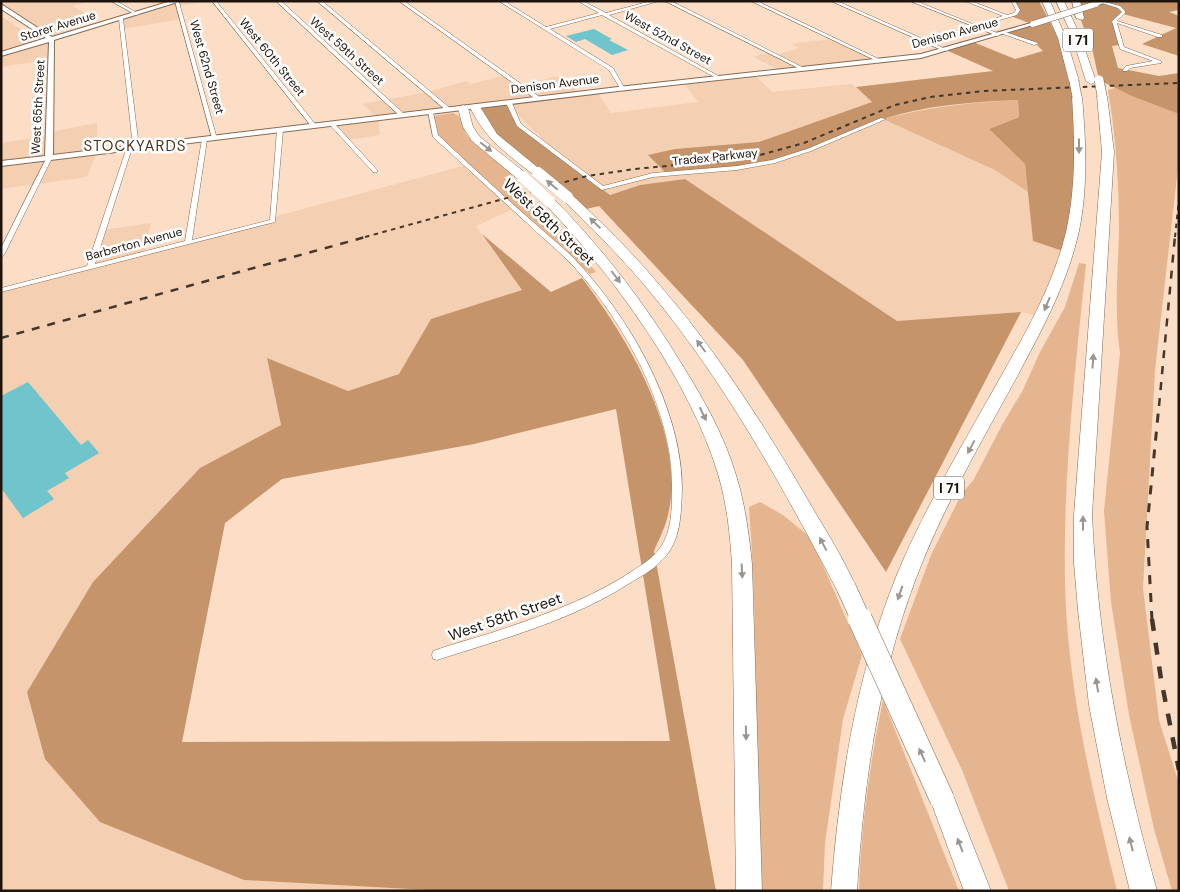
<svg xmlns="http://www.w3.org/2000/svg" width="1180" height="892" font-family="'DM Sans',sans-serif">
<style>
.built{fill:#f4cfb1}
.green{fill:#e4b58f}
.forest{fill:#c6946b;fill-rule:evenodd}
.building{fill:#70c4cb}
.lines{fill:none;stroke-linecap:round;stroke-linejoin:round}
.street-casing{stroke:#866b55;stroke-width:1}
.secondary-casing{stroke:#866b55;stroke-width:2}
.highway-casing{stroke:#866b55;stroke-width:1}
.street{fill:#fff;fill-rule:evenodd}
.secondary{fill:#fff;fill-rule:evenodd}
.highway{fill:#fff;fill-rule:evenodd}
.rail-far3{stroke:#44362a;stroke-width:2;stroke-dasharray:4.5 4.5;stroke-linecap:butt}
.rail-far2{stroke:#44362a;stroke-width:2.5;stroke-dasharray:8 8;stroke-linecap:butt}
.rail-far1{stroke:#44362a;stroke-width:3;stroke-dasharray:9 9;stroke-linecap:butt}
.rail{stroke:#44362a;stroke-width:4.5;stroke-dasharray:12 12;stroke-linecap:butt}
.secondary-bridge-casing{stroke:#866b55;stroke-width:7;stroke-linecap:butt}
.highway-bridge-far3-casing{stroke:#866b55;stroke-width:10;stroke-linecap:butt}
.highway-bridge-far2-casing{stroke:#866b55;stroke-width:12;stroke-linecap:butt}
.highway-bridge-far1-casing{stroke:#866b55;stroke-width:20;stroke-linecap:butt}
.highway-bridge-casing{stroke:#866b55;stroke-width:25;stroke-linecap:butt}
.secondary-bridge{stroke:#fff;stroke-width:6}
.highway-bridge-far3{stroke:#fff;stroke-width:9}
.highway-bridge-far2{stroke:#fff;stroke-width:12}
.highway-bridge-far1{stroke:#fff;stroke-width:19}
.highway-bridge{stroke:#fff;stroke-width:24}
.oneway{fill:#9a9591}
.labels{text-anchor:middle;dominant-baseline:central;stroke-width:5;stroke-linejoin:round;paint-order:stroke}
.far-street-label{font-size:12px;fill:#1f140b;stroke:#fff}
.shield{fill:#fff;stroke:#625a54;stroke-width:1}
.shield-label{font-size:14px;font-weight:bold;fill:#1f140b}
.far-quarter-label{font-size:15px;letter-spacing:1px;fill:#4d3520;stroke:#fff}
.street-label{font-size:15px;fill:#1f140b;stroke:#fff}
</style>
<rect width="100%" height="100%" fill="#fcddc5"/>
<path class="built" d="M1,1H89L73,6L88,15L62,23L76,32L52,39V59L1,67V54L51,40L1,6Z
M163,1H208L178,6L182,19L122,29L121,19L168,4Z
M1,16L38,40L1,51Z
M834,39L881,61L780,71L754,57L771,52L777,55L799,48L792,45L797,43Z
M754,74L772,92L852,84L872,102L995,170L1028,192L1033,241L1066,252L1040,317L1021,312L897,321L685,179L640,185L610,195L561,157L520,117L509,103L378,119L380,135L347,140L332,124L377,118L363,104L427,92L467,81L471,84L506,75L521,86L557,76L581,94L597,92L611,113L698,102L683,82Z
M97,123V152L87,177L1,189V143L49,136L50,132Z
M467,165L515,208L476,226L522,290L431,319L399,374L348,391L267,359L281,425L200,468L93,582L244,880L446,891H1V290L90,268L102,230L151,223L144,253L273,221V217Z"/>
<path class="green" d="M1115,88L1179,114V159L1155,370L1143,588L1159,720L1179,784V891H1172L1154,829L1129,715L1111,602L1104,511L1120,353C1114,313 1118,271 1119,231C1119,183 1116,137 1108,90Z
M1018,100L1019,117L989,129L1025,164L1028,192L995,170L883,119C929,107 971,102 1018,100Z
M453,113L459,116L466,134L471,140L513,175L504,177L568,239L596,272L590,274L436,134L432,116Z
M1079,263L1086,264C1075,370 1063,476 1065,582C1067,687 1092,789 1117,891H1009L962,770L900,639L931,555L961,495L974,479L1002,425L1023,390L1040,352L1065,307Z
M760,502L783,515L811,538L862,655L843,719L825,843L823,891H759C753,763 759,635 749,507Z
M883,700L959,891H859C861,826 870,763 883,700Z"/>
<path class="forest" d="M1013,1H1039L1067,55L1079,129L1066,252L1033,241L1025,164L989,129L1019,117L1018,100C973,102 926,105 883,119C853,129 825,145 795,156C754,170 710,170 667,174L648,155L675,149L759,142L872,102L856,87L993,71L946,50L973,42L1015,59L1043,51L1036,44L1005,33L1032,24L1011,16L1018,12Z
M1076,1H1179V10L1169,12L1179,16V56L1142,44L1176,28L1123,14L1114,21L1119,45L1112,46L1118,68L1159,76L1179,73V114L1132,96L1099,80L1092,48L1080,18Z
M509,103L519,125L610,195L640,185L685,179L897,321L1021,312L886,572L743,360L599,206L582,210L493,137L475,107Z
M482,234L551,292L582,278C629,340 689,439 667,519C664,530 658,541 654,551L716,891H447L244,880L100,822L45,759L27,692L93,582L200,468L281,425L267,358L348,391L399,374L431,319L522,290ZM616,409L670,741L182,742L225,523L282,479L474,444Z"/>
<path class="building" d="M594,29L612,39L609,40L628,50L612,55L585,39L576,42L566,36Z
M28,382L81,445L88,440L99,453L65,473L69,478L47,491L54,499L23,518L1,488V396Z"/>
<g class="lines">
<g class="street-casing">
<path id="street" d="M111,1H116L139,14L136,15Z
M175,1L179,2L217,139L212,138Z
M212,1H216L316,125V127H312Z
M276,1H281L404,114V116H400Z
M317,1H322L451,109V111H447Z
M399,1H404L541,98V100H537Z
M499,1H504L546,27L599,13L578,1H583L606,13L651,1H659L609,15L722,78L718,79L602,15L550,29L613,68L625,89L621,90L609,70Z
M665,1H671L806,69L802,70Z
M751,1H757L883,61L879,62Z
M831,1H837L948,50L944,51Z
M910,1H916L975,25L1003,16L965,1H971L1007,15L1014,13L1016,10L1011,1H1015L1020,10L1017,15L979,26L1000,34L998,36Z
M1101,1L1120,6L1125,11V13L1117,21L1162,35V37H1158L1117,23L1124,47L1161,61V63L1130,68L1127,71H1123V70L1126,66L1153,61L1120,49L1112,21L1122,12L1118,8L1102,3Z
M121,18L123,19L139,147L136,149L133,147L119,19Z
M1005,32L1038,43V44L1034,45L1003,34Z
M509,101L512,103L521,124L603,186L653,173L737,166L772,160L807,149L881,118L886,119L811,151L775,163L737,170L653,177L602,190L517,126L506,103Z
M428,111L433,112L438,135C469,164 500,193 532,221C548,236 566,249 580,265C632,322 682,410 682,489C681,514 681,543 661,561C653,570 640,577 630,583C571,621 502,639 437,660L433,659L432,655L433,651C452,644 472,639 491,633C536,618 582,602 623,577C633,570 645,564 654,555C672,538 672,511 672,488C674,413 624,322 575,268C561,252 543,239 528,224C496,195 465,166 433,137Z
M330,123H334L377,170V172H373L330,125Z
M280,128L283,130L275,222L1,292V288L87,266L127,147L132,148L95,264L185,241L202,139L207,140L192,240L270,220L277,130Z
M47,157L52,158L4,255L1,257V248Z"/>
</g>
<g class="secondary-casing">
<path id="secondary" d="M171,1H181L54,40L53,155L618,87L921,54L1031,23L1036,24L921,58L618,91L1,166V161L45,156L49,42L1,56V52L46,38L1,9V4L52,37Z
M1099,1H1109L1096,6L1093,4Z"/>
</g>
<g class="highway-casing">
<path id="highway" d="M1042,1H1050L1066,38L1079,81L1077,83L1074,84L1069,81L1058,38Z
M1056,1H1064L1079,33L1096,81L1094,83L1091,84L1086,81L1071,33Z
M1072,1H1080L1084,18L1083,20L1076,18Z
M1102,93L1107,96L1114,152L1092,515C1098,645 1122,766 1157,891H1130L1107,798L1089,705L1078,610L1074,563V515L1102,152L1097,96Z
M1077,94L1082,97C1086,142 1088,187 1079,231C1068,281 1044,326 1020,371C987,432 951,493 924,558C880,664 864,777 857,891H831C840,776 858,663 904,558C933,493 970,432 1004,371C1029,327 1054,282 1066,232C1076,188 1075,142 1072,97Z
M475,104L479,105L497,134L542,171L544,173L542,175H534C508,155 484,138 470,107Z
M463,105L468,108L473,127L480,137L527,174L529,177L527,180H519L472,141L463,127L458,108Z
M567,193L571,194C601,222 630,250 656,281C713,346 761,420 805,495C822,525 842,555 856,587L853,594L846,596L839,594C783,487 724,380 646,287C620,256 592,228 563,200L561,197L563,194Z
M549,197L553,198C602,248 645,303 681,363C703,398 724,435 736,475C745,504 749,534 752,564L762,891H736L732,564C730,534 727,504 718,474C690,380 612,274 545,204L543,201L545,198Z
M942,787L951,790L991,891H964L930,799L933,790Z"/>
</g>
<use href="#street" class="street"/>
<use href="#secondary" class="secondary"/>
<use href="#highway" class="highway"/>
<path class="rail-far3" d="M365,237L587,176L635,169L749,158L804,143L895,105L930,97L983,91L1179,83
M1175,237L1179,199"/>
<path class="rail-far2" d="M1,338L369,236
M1159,406L1175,236"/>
<path class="rail-far1" d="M1152,620L1147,527L1159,405"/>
<path class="rail" d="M1152,619L1161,679L1179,770"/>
<g class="secondary-bridge-casing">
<path id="secondary-bridge" d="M1033,24L1096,4"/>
</g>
<g class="highway-bridge-far3-casing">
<path id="highway-bridge-far3" d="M1099,80L1102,96
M1074,81L1077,97"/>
</g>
<g class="highway-bridge-far2-casing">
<path id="highway-bridge-far2" d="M538,173L567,197
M523,177L549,201"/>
</g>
<g class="highway-bridge-far1-casing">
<path id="highway-bridge-far1" d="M846,587L861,620"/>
</g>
<g class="highway-bridge-casing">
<path id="highway-bridge" d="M860,619L942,799"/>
</g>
<use href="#secondary-bridge" class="secondary-bridge"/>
<use href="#highway-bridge-far3" class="highway-bridge-far3"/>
<use href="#highway-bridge-far2" class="highway-bridge-far2"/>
<use href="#highway-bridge-far1" class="highway-bridge-far1"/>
<use href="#highway-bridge" class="highway-bridge"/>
</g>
<defs><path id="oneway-solid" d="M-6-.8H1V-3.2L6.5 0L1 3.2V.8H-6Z" transform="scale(1.25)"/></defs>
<g class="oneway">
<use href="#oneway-solid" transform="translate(1079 146) rotate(90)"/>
<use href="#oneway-solid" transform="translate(486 147) rotate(39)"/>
<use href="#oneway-solid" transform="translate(552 185) rotate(-140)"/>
<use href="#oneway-solid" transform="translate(595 223) rotate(-136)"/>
<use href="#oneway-solid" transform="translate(616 277) rotate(53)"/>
<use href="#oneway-solid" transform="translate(1047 304) rotate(113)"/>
<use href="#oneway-solid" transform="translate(701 346) rotate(-127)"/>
<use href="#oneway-solid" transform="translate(1093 361) rotate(-86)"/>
<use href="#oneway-solid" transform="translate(703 414) rotate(64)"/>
<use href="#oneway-solid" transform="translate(971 447) rotate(118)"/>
<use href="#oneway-solid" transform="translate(1083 523) rotate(-90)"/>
<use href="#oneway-solid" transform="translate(823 544) rotate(-118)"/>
<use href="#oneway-solid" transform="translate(742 571) rotate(87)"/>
<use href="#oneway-solid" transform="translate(900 593) rotate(109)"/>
<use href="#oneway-solid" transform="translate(1097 685) rotate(-99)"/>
<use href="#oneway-solid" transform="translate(746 733) rotate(89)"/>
<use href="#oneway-solid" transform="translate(922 755) rotate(-114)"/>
<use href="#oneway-solid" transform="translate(1131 844) rotate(-104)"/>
<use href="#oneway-solid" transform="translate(960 845) rotate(-111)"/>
</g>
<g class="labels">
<g class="far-street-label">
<text transform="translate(58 26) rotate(-17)">Storer Avenue</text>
<text transform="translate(955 33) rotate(-15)">Denison Avenue</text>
<text transform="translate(668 38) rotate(29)">West 52nd Street</text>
<text transform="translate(347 51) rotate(42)">West 59th Street</text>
<text transform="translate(272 57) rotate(51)">West 60th Street</text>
<text transform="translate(207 67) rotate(74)">West 62nd Street</text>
<text transform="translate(555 84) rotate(-7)">Denison Avenue</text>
<text transform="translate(38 107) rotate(-87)">West 65th Street</text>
<text transform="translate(715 157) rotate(-6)">Tradex Parkway</text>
<text transform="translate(134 244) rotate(-15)">Barberton Avenue</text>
</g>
<g class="shield">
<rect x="1063" y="28.5" width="30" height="23" rx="4"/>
<rect x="934" y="476.5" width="30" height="23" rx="4"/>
</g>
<g class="shield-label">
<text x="1078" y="40">I 71</text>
<text x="949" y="488">I 71</text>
</g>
<g class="far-quarter-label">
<text x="135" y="146">STOCKYARDS</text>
</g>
<g class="street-label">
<text transform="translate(549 222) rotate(43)">West 58th Street</text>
<text transform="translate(505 617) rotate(-19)">West 58th Street</text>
</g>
</g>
<rect width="1180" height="892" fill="none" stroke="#1f140b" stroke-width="5"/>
</svg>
